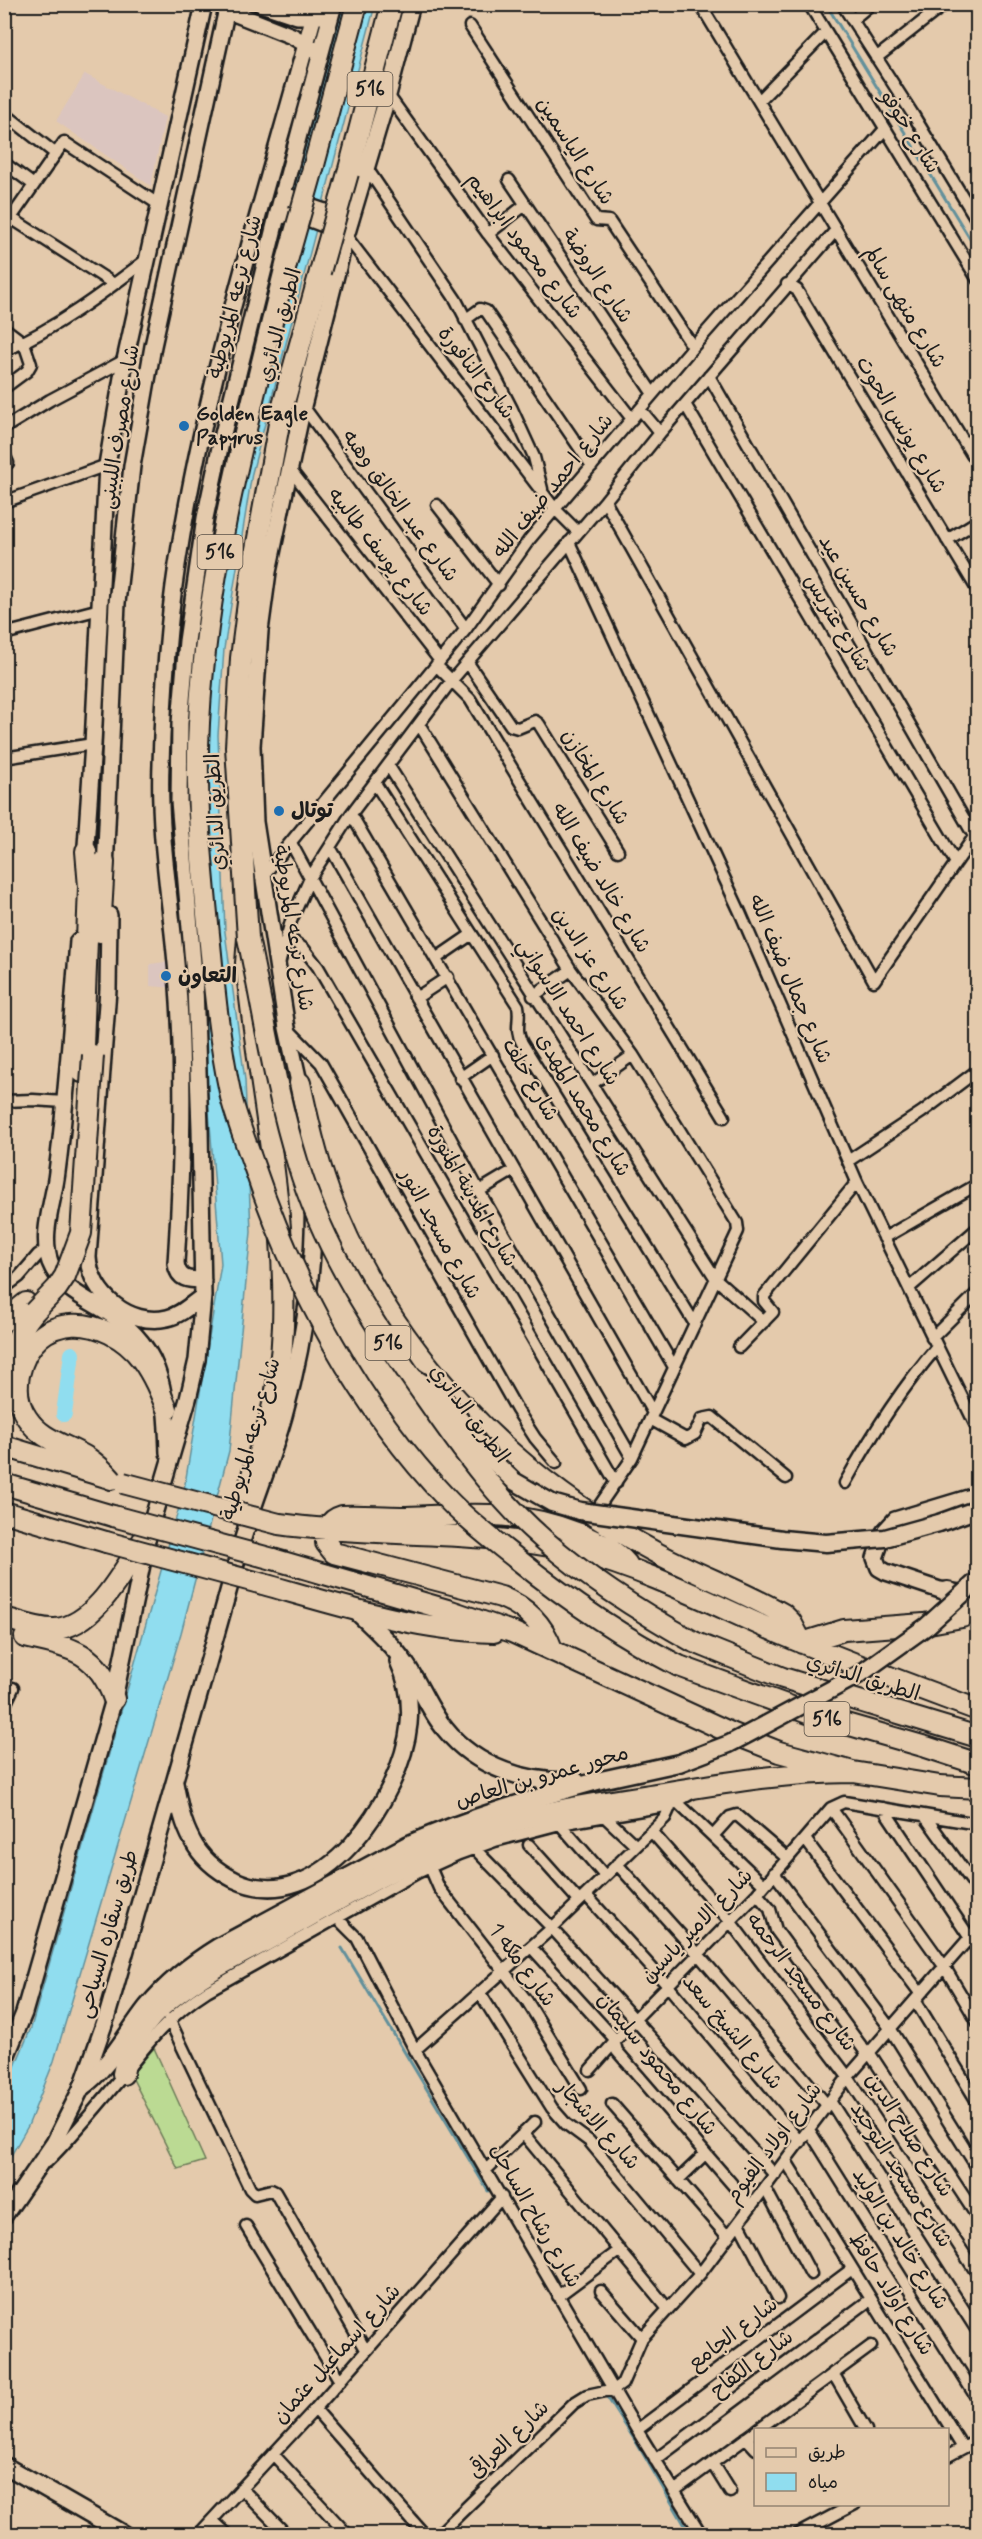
<svg xmlns="http://www.w3.org/2000/svg" width="982" height="2539" font-family="Mynerve,'Playpen Sans Arabic',sans-serif">
<style>
.built{fill:#dbc5bf}
.green{fill:#bbda93;stroke:#6c7b58;stroke-width:1.5}
.water{fill:#90ddef;stroke:#62909b;stroke-width:1.5}
.lines{fill:none;stroke-linecap:round;stroke-linejoin:round}
.stream{stroke:#62909b;stroke-width:3}
.river{stroke:#90ddef;stroke-width:16}
.street-casing{stroke:#1c1c1c;stroke-width:15}
.secondary-casing{stroke:#1c1c1c;stroke-width:20}
.primary-casing{stroke:#1c1c1c;stroke-width:21}
.highway-casing{stroke:#1c1c1c;stroke-width:24}
.street{stroke:#e4caac;stroke-width:10}
.secondary{stroke:#e4caac;stroke-width:15}
.primary{stroke:#e4caac;stroke-width:16}
.highway{stroke:#e4caac;stroke-width:20}
.primary-bridge-casing{stroke:#1c1c1c;stroke-width:21;stroke-linecap:butt}
.highway-bridge-casing{stroke:#1c1c1c;stroke-width:24;stroke-linecap:butt}
.primary-bridge{stroke:#e4caac;stroke-width:16}
.highway-bridge{stroke:#e4caac;stroke-width:20}
.poi-dot{fill:#1f6fb2;stroke:#e4caac;stroke-width:2}
.labels{text-anchor:middle;dominant-baseline:central;stroke-width:4.5;stroke-linejoin:round;paint-order:stroke}
.shield{fill:#e4caac;stroke:#585047;stroke-width:1.5}
.shield-label{font-size:20px;font-weight:bold;fill:#1c1c1c}
.street-label{font-size:21px;fill:#1c1c1c;stroke:#e4caac}
.poi-label{font-size:21px;font-weight:bold;fill:#1c1c1c;stroke:#e4caac;text-anchor:start}
</style>
<rect width="100%" height="100%" fill="#e4caac"/>
<filter id="ink" filterUnits="userSpaceOnUse"><feTurbulence type="fractalNoise" baseFrequency=".0167" numOctaves="2"/><feDisplacementMap in="SourceGraphic" scale="12" xChannelSelector="R" yChannelSelector="G"/><feConvolveMatrix kernelMatrix="1 2 1 2 8 2 1 2 1" color-interpolation-filters="sRGB"/></filter>
<g filter="url(#ink)">
<path class="built" d="M85,74L165,117L151,186L56,121Z
M173,961L175,988L150,986V964Z"/>
<path class="green" d="M154,2048L205,2161L178,2169L131,2075Z"/>
<path class="water" d="M342,5H375L252,473L224,649L218,735L225,932L245,1080L251,1232L229,1451L181,1633L54,2061L28,2126L5,2166V2090L31,2028L184,1490L221,1264L183,782L199,573L238,383Z"/>
<g class="lines">
<path class="stream" d="M826,4L978,252
M342,1948L488,2191
M606,2395L638,2445L690,2534"/>
<path class="river" d="M64,1414L72,1354"/>
<g class="street-casing">
<path id="street" d="M700,4L972,455L978,459
M809,4L978,280
M842,4L912,113L978,222
M852,20L871,4
M470,26L596,220L609,221L693,347
M876,58L945,4
M388,95L488,234L632,419
M759,101L826,32
M5,114L56,154
M4,163L34,185
M366,167L456,300L512,409L534,457L542,489
M509,180L653,394
M11,218L114,284
M4,228L64,142L158,204
M488,234L525,205
M346,236L555,509L578,532
M787,284L797,290L978,591
M465,320L480,309L486,311L592,466
M4,328L24,343L31,364L27,371L4,388
M4,351C55,329 102,294 146,260
M709,376L974,836
M685,404L956,863
M303,406L466,629
M640,409L660,433
M4,428L50,400L125,360
M4,454L8,463
M289,468L440,661
M605,501L874,981L978,831
M4,502L107,465
M437,505L499,585
M947,540L978,521
M569,542L740,912L857,1182L978,1430
M4,634L100,609
M468,663L511,726L518,728L535,721L539,724L618,851
M436,665L470,699L724,1117
M419,724L571,970L633,1055L737,1223L738,1231L632,1458L593,1515
M4,758L93,744
M388,765L716,1279L764,1322
M375,783L518,1006C521,1020 514,1029 522,1043L695,1324
M351,814L674,1367
M291,843L479,1191L632,1458
M330,847L653,1413
M262,877L466,629L529,540L555,509L693,347L885,129
M286,936L304,949L318,967L616,1483
M437,958L472,934
M280,961L291,921L310,878L351,814L452,680L605,501L660,433L836,230
M533,996L571,970
M416,998L448,977
M287,1028L321,1063L517,1410L535,1438L556,1463
M460,1078L493,1055
M592,1084L633,1055
M4,1101L33,1100L64,1102
M848,1161L922,1112L978,1070
M479,1191L514,1170
M884,1238L978,1184
M4,1288L19,1277L38,1255L47,1249
M909,1288L978,1228
M932,1338L978,1292
M739,1347L773,1312L764,1301V1296L857,1182
M650,1419L686,1439L695,1434L702,1419L712,1417L786,1478
M845,1483C872,1434 901,1389 937,1347
M4,1707L13,1688
M678,1803L764,1885
M831,1808L944,1966L978,2023
M883,1808L978,1950
M603,1815L636,1846
M924,1815L978,1890
M560,1824L605,1876
M651,1831L730,1921L848,2077L978,2275
M713,1836L730,1817L737,1815L787,1858
M805,1839L920,1993
M529,1845L579,1901
M474,1848L552,1928L775,2175
M617,1864L698,1954L827,2105
M430,1867L439,1888L527,2001L581,2089
M774,1873L890,2028L978,2169
M757,1894L770,1909L776,1930L867,2054
M586,1895L668,1986L800,2142
M337,1918L357,1938L415,2050L637,2430L701,2534
M531,1947L613,2037L617,2051L751,2206
M480,1993L552,2108L566,2124L589,2141L700,2274
M915,2000L978,2103
M169,2019L250,2189L255,2194L271,2190L275,2192L366,2351
M415,2050L552,1928L665,1818L671,1805
M869,2052L978,2218
M590,2070L635,2019L757,1894L831,1808L844,1802L978,1824
M830,2101L978,2332
M612,2104L728,2237
M809,2130L978,2400
M523,2133L668,2309
M786,2161L963,2448
M47,2162C73,2136 96,2108 120,2079C146,2045 170,2014 207,1991L417,1873L459,1854L495,1841L560,1824L671,1805L694,1792
M486,2170L535,2122
M678,2180L705,2154
M765,2188L811,2274
M739,2223L778,2298
M246,2226L340,2381
M601,2291L642,2338
M558,2296L620,2250
M833,2373L866,2430
M315,2409L424,2534
M637,2430L852,2269
M757,2430L871,2346
M746,2438L756,2449
M273,2454L347,2534
M948,2456L978,2440
M655,2460L871,2299
M712,2463L730,2492
M241,2488L286,2534
M674,2491L756,2431
M212,2520L227,2534
M199,2534L315,2409L502,2197
M439,2534L574,2403L587,2395L615,2389L622,2384L642,2338L700,2274L848,2077L978,1928
M798,2534L855,2504"/>
</g>
<g class="secondary-casing">
<path id="secondary" d="M261,4L297,16H322
M226,10L292,36L314,49
M283,191C294,203 331,217 347,214
M277,216L297,214L342,231
M85,860L93,744L107,465L125,360L204,4
M105,870L117,603L132,466L153,346L228,4
M109,915L108,990L88,1257C90,1294 130,1327 167,1318C181,1315 192,1304 203,1296
M78,941C72,1018 67,1096 57,1172C54,1201 40,1233 50,1262C59,1285 78,1295 99,1307C162,1343 166,1387 168,1453
M301,1091L287,1028L255,822L252,746L260,631L268,572L303,406L346,236L388,95L412,4
M203,1280C189,1280 178,1280 176,1263C182,1171 185,1080 178,987C173,913 158,839 161,764C163,698 167,630 177,565C206,375 267,190 317,4
M959,1593L940,1590L886,1572L879,1568L875,1558L884,1532L895,1520L978,1495
M175,1783C179,1803 182,1822 192,1840C201,1858 217,1871 235,1880C321,1920 402,1797 409,1724C411,1703 407,1680 398,1661
M4,2062L24,2013L114,1699L149,1531L188,1399L197,1360L203,1296L200,1128L195,986L179,801L180,723L187,641L205,518L222,438L277,216L334,4
M4,2216L54,2143L82,2087L107,2016C152,1859 198,1702 241,1545C254,1501 272,1459 284,1416C307,1334 320,1235 310,1151
M4,2465L124,2534"/>
</g>
<g class="primary-casing">
<path id="primary" d="M354,1609C373,1627 393,1645 407,1666C421,1687 429,1710 445,1729C476,1768 528,1784 576,1781
M82,2087C107,2070 128,2031 147,2007C167,1983 192,1963 218,1947L409,1844C472,1816 536,1798 601,1780"/>
</g>
<g class="highway-casing">
<path id="highway" d="M314,165L357,4
M348,173L392,4
M100,932L104,862
M214,985C206,899 194,811 199,723C207,566 250,413 287,261
M82,1072L89,887L86,851
M300,1083C308,1120 316,1156 329,1192C386,1347 508,1473 653,1551C695,1574 741,1590 783,1614L791,1622L802,1643L844,1630L924,1624L962,1617L967,1611L966,1607L948,1592
M4,1321L26,1303
M7,1387C6,1358 16,1334 34,1312
M4,1446L106,1477
M111,1479C104,1471 97,1464 88,1458C66,1444 42,1441 27,1418C18,1405 16,1391 19,1375C34,1307 107,1314 142,1360C153,1375 160,1392 167,1409
M4,1484L113,1516
M4,1512L106,1542
M248,1523C245,1478 259,1458 270,1417C278,1387 282,1357 283,1326C287,1204 258,1084 246,963L248,938L236,747L241,658L252,571L281,413L320,272
M279,1524C378,1538 484,1528 581,1553C649,1571 714,1605 779,1633C844,1661 911,1685 978,1710
M273,1559L451,1611L512,1632L731,1733L779,1752L853,1772L940,1786L978,1788
M263,1584C338,1605 415,1630 494,1632
M4,1618C20,1622 38,1630 55,1629C98,1626 127,1563 149,1531
M25,1637C70,1647 97,1651 114,1699
M694,1642L783,1678L978,1737
M552,1649C543,1624 526,1607 501,1597L334,1553L326,1543C326,1530 328,1520 342,1516C361,1515 381,1517 401,1517C467,1515 513,1508 577,1533C595,1541 613,1548 627,1564
M679,1666L808,1713L926,1747L978,1764
M123,2074C134,2005 211,1970 267,1940C330,1905 393,1866 460,1839C520,1815 586,1805 650,1795C718,1784 784,1772 853,1772"/>
</g>
<use href="#street" class="street"/>
<use href="#secondary" class="secondary"/>
<use href="#primary" class="primary"/>
<use href="#highway" class="highway"/>
<g class="primary-bridge-casing">
<path id="primary-bridge" d="M409,1374L440,1394L492,1460L514,1481L552,1503L580,1511L782,1539L826,1543L885,1538L939,1523L978,1509
M601,1780L679,1763L729,1744L750,1733L860,1674L927,1626L978,1580"/>
</g>
<g class="highway-bridge-casing">
<path id="highway-bridge" d="M287,261L314,165
M320,272L348,173
M248,938C264,1013 275,1091 298,1164C324,1251 376,1328 428,1401C462,1450 499,1501 544,1540C590,1580 640,1612 694,1642
M214,985C218,1023 223,1060 231,1097C237,1120 246,1143 254,1166C295,1287 359,1407 448,1500C469,1522 493,1540 517,1559C568,1600 620,1636 679,1666
M34,1312L57,1288L65,1276L81,1233L93,1055
M123,1483L279,1524
M113,1516L273,1559
M106,1542L263,1584"/>
</g>
<use href="#primary-bridge" class="primary-bridge"/>
<use href="#highway-bridge" class="highway-bridge"/>
</g>
</g>
<g class="poi-dot">
<circle cx="184" cy="426" r="6"/>
<circle cx="279" cy="811" r="6"/>
<circle cx="166" cy="976" r="6"/>
</g>
<g class="labels">
<g class="shield">
<rect x="347.5" y="72" width="45" height="34" rx="4.5"/>
<rect x="197.5" y="535" width="45" height="34" rx="4.5"/>
<rect x="365.5" y="1326" width="45" height="34" rx="4.5"/>
<rect x="804.5" y="1702" width="45" height="34" rx="4.5"/>
</g>
<g class="shield-label">
<text x="370" y="89">516</text>
<text x="220" y="552">516</text>
<text x="388" y="1343">516</text>
<text x="827" y="1719">516</text>
</g>
<g class="street-label">
<text transform="translate(910 132) rotate(58)">شارع خوفو</text>
<text transform="translate(575 151) rotate(57)">شارع الياسمين</text>
<text transform="translate(524 246) rotate(53)">شارع محمود ابراهيم</text>
<text transform="translate(597 276) rotate(56)">شارع الروضة</text>
<text transform="translate(235 297) rotate(-76)">شارع ترعه المريوطية</text>
<text transform="translate(905 307) rotate(59)">شارع منهى سالم</text>
<text transform="translate(280 325) rotate(-75)">الطريق الدائري</text>
<text transform="translate(476 373) rotate(52)">شارع النافورة</text>
<text transform="translate(901 425) rotate(59)">شارع يونس الحوت</text>
<text transform="translate(120 427) rotate(-81)">شارع مصرف اللبينى</text>
<text transform="translate(553 486) rotate(-51)">شارع احمد ضيف الله</text>
<text transform="translate(400 506) rotate(54)">شارع عبد الخالق وهبه</text>
<text transform="translate(380 552) rotate(52)">شارع يوسف طالبيه</text>
<text transform="translate(858 596) rotate(60)">شارع حسين عيد</text>
<text transform="translate(837 623) rotate(59)">شارع عتريس</text>
<text transform="translate(595 777) rotate(58)">شارع المخازن</text>
<text transform="translate(216 812) rotate(-93)">الطريق الدائري</text>
<text transform="translate(601 878) rotate(59)">شارع خالد ضيف الله</text>
<text transform="translate(293 928) rotate(81)">شارع ترعه المريوطية</text>
<text transform="translate(590 959) rotate(56)">شارع عز الدين</text>
<text transform="translate(790 979) rotate(67)">شارع جمال ضيف الله</text>
<text transform="translate(568 1012) rotate(57)">شارع احمد الاسواني</text>
<text transform="translate(530 1080) rotate(60)">شارع خلف</text>
<text transform="translate(583 1105) rotate(59)">شارع محمد المهدى</text>
<text transform="translate(472 1196) rotate(60)">شارع المدينة المنورة</text>
<text transform="translate(440 1234) rotate(61)">شارع مسجد النور</text>
<text transform="translate(469 1414) rotate(53)">الطريق الدائري</text>
<text transform="translate(251 1439) rotate(-74)">شارع ترعه المريوطية</text>
<text transform="translate(863 1678) rotate(17)">الطريق الدائري</text>
<text transform="translate(542 1777) rotate(-16)">محور عمرو بن العاص</text>
<text transform="translate(697 1926) rotate(-46)">شارع الامير ياسين</text>
<text transform="translate(108 1934) rotate(-74)">طريق سقاره السياحى</text>
<text transform="translate(522 1965) rotate(54)">شارع مكه 1</text>
<text transform="translate(801 1982) rotate(53)">شارع مسجد الرحمه</text>
<text transform="translate(732 2032) rotate(50)">شارع الشيخ سعد</text>
<text transform="translate(657 2064) rotate(51)">شارع محمود سليمان</text>
<text transform="translate(598 2125) rotate(48)">شارع الاشجار</text>
<text transform="translate(909 2135) rotate(57)">شارع صلاح الدين</text>
<text transform="translate(774 2143) rotate(-53)">شارع اولاد الفيوم</text>
<text transform="translate(901 2175) rotate(57)">شارع مسجد التوحيد</text>
<text transform="translate(535 2216) rotate(60)">شارع رشاح الساحل</text>
<text transform="translate(900 2239) rotate(58)">شارع خالد بن الوليد</text>
<text transform="translate(891 2294) rotate(58)">شارع اولاد حافظ</text>
<text transform="translate(733 2334) rotate(-37)">شارع الجامع</text>
<text transform="translate(337 2354) rotate(-48)">شارع اسماعيل عثمان</text>
<text transform="translate(752 2364) rotate(-37)">شارع الكفاح</text>
<text transform="translate(509 2440) rotate(-44)">شارع العراقى</text>
</g>
<g class="poi-label">
<text x="196" y="414">Golden Eagle<tspan x="196" dy="24">Papyrus</tspan></text>
<text x="291" y="811">توتال</text>
<text x="178" y="976">التعاون</text>
</g>
</g>
<rect width="982" height="2539" fill="none" stroke="#e4caac" stroke-width="24"/>
<rect x="12" y="12" width="958" height="2515" fill="none" stroke="#1c1c1c" stroke-width="2" filter="url(#ink)"/>
<rect x="754" y="2428" width="195" height="78" fill="#e4caac" stroke="#948472" stroke-width="1.5"/>
<rect x="766" y="2448" width="30" height="9" fill="#e4caac" stroke="#948472" stroke-width="1.5"/>
<text x="808" y="2458" font-size="18" fill="#1c1c1c">طريق</text>
<rect x="766" y="2473" width="30" height="18" fill="#90ddef" stroke="#948472" stroke-width="1.5"/>
<text x="808" y="2488" font-size="18" fill="#1c1c1c">مياه</text>
</svg>
